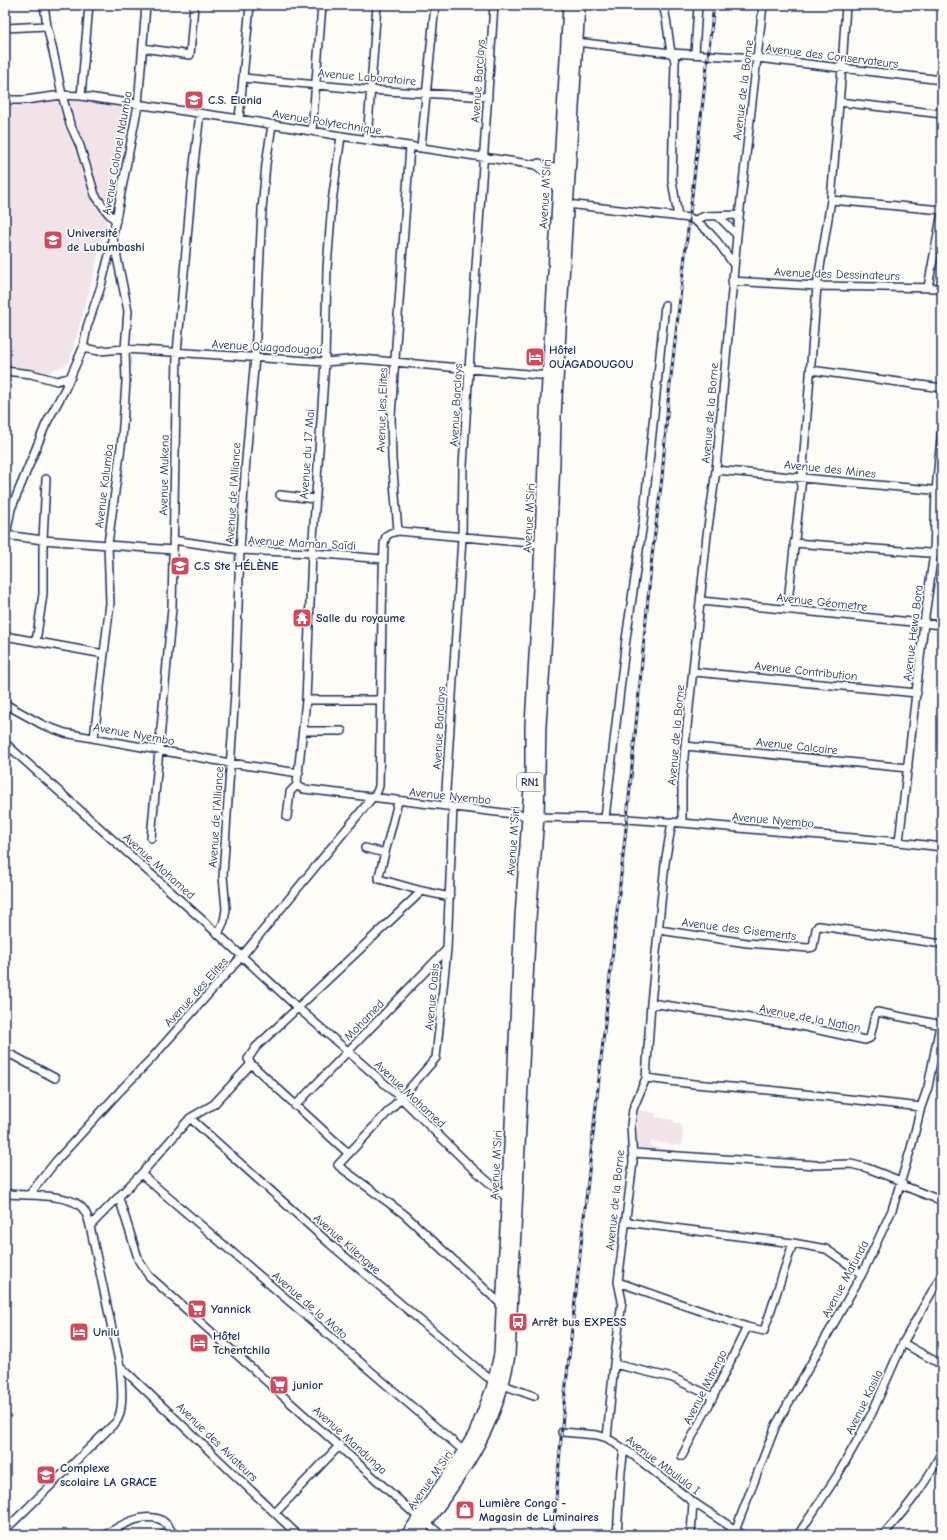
<svg xmlns="http://www.w3.org/2000/svg" width="947" height="1540" font-family="'Comic Neue',sans-serif">
<style>
.built{fill:#f2e3e9}
.lines{fill:none;stroke-linecap:round;stroke-linejoin:round}
.minor-casing{stroke:#1b2f5e;stroke-width:10}
.highway-casing{stroke:#1b2f5e;stroke-width:14}
.minor{stroke:#fdfcf7;stroke-width:7}
.highway{stroke:#fdfcf7;stroke-width:11}
.rail-casing{stroke:#1b2f5e;stroke-width:3}
.rail{stroke:#fdfcf7;stroke-width:1.5;stroke-dasharray:4.5;stroke-linecap:butt}
.labels{text-anchor:middle;dominant-baseline:central;stroke-width:3.5;stroke-linejoin:round;paint-order:stroke}
.shield{fill:#fdfcf7;stroke:#5f6c8c;stroke-width:1}
.shield-label{font-size:11px;font-weight:bold;fill:#1b2f5e}
.street-label{font-size:12px;fill:#1b2f5e;stroke:#fdfcf7}
.poi-label{font-size:12px;font-weight:bold;fill:#1b2f5e;stroke:#fdfcf7;text-anchor:start}
</style>
<rect width="100%" height="100%" fill="#fdfcf7"/>
<filter id="ink" filterUnits="userSpaceOnUse"><feTurbulence type="fractalNoise" baseFrequency=".025" numOctaves="2"/><feDisplacementMap in="SourceGraphic" scale="8" xChannelSelector="R" yChannelSelector="G"/><feConvolveMatrix kernelMatrix="1 2 1 2 8 2 1 2 1" color-interpolation-filters="sRGB"/></filter>
<g filter="url(#ink)">
<path class="built" d="M69,98L129,107L130,113L110,206L94,273L69,363L49,372L22,375L5,374V104L15,105Z
M638,1110L656,1113V1117L674,1120V1123L681,1124V1127L683,1128L682,1146L651,1141V1146L677,1151L676,1153L648,1152L637,1147Z"/>
<g class="lines">
<g class="minor-casing">
<path id="minor" d="M44,5L47,26L55,60L62,95L70,124L80,146L95,195L108,213L116,221
M663,5L666,18L671,53L674,57L675,62L672,180L678,217
M5,28L47,26
M576,42L671,53L757,58L942,80
M143,48L190,55L194,5
M695,54L698,5
M244,78L370,90L488,97
M81,96L89,5
M5,100H25L62,95L81,96L239,119L341,136L563,169
M839,102L942,114
M239,119L250,5
M312,131L322,5
M341,136L332,202L327,268L325,362L312,553L306,700L297,783L299,787L304,789L538,817L627,819L682,823L899,842L942,847
M367,140L377,5
M410,146L391,416L392,459L398,531L541,544
M421,147L435,5
M831,200L942,210
M567,204L690,218C709,228 722,247 734,265
M718,216L737,235
M695,220L705,216L739,215
M732,281L817,286L942,288
M928,287L942,212
M83,348L87,327L101,286L109,255L138,105L146,5
M811,370L942,388
M5,371L31,374L57,381L71,377
M716,470L942,491
M280,495L315,499
M5,535L43,540L173,550
M6,535L11,509L46,424L65,389L83,348L99,351L125,349L325,362L361,359L549,376
M173,540L240,550L312,553L383,559
M794,543L942,554
M701,601L942,625
M787,610L802,478L817,286L831,200L842,68L846,5
M5,636L104,654
M36,642L43,594V540L46,479
M694,672L917,693
M306,700H381
M5,704L43,725L65,733L230,763L299,773
M303,731H342
M94,738L110,603L108,544L122,439L126,382L125,349L128,311L113,238
M5,743L218,934L297,1007L401,1098L470,1166L507,1198
M685,746L908,768
M398,802L379,876V879L422,891L450,897
M445,806L462,538L463,466L469,369L494,5
M453,807L447,949L436,1058L401,1098L338,1165L340,1167L404,1214L503,1306
M287,817L290,792L297,785
M605,818L626,639L643,523L665,305
M682,823V781L685,746L707,535L716,470L737,235L763,5
M151,838L172,608L177,353L192,181L200,113
M899,842L924,623L934,553L936,490L942,427
M365,848L385,853
M659,930L747,943L808,948L813,947L816,929L818,926H820L942,944
M218,934L224,921L226,909L223,876L235,692L240,550L246,459L255,357L262,210L266,164L272,125
M651,1003L796,1025L865,1040L870,1038L875,1015L877,1012L942,1025
M5,1061L8,1055H12L55,1078
M251,1064L348,1153
M646,1078L694,1084L768,1090L921,1107
M295,1106L447,949
M190,1118L330,1244L486,1376L494,1381
M633,1153L816,1165L851,1164L867,1168L901,1181L904,1186L942,1201
M141,1174L465,1452
M5,1194C23,1195 65,1194 79,1205C86,1210 88,1218 90,1226L120,1366C121,1381 125,1410 116,1422L5,1530
M29,1195L57,1160L120,1091L152,1058L242,956L377,792L379,786C381,705 381,625 384,545C385,535 388,533 398,531
M119,1198L139,1261L149,1276L419,1518
M625,1222L793,1243L826,1249L862,1274
M90,1226L141,1174L190,1118L214,1104L251,1064L248,1059L256,1047L422,891
M618,1282L747,1327L764,1331L793,1243
M903,1343L942,1365
M614,1364L673,1378L713,1397
M120,1366L298,1535
M503,1385L534,1396
M562,1432L597,1435L607,1438L633,1455L693,1502L743,1535
M607,1438L614,1364L622,1301L618,1282L633,1162L631,1125L633,1109L646,1078L651,1003L665,863L672,822
M682,1456L713,1397L747,1327
M275,1513L340,1445
M427,1523L441,1535
M735,1531L776,1425L862,1274L892,1210L911,1148L921,1107L928,1087L940,1025
M105,1535C119,1526 141,1513 159,1519C165,1521 169,1527 172,1532
M163,1535L172,1532L177,1535
M617,1535L621,1471L624,1449
M691,1535L693,1502
M798,1535L837,1476L857,1441L872,1413L903,1343L942,1274
M883,1535C906,1509 927,1483 942,1451"/>
</g>
<g class="highway-casing">
<path id="highway" d="M539,165L552,176L558,188
M407,1535L459,1460L475,1433L492,1389L500,1354L521,917L531,773V725L539,588L546,416L569,5
M417,1535C460,1478 498,1427 509,1355L530,918L538,817L540,725L546,635L554,462L555,416L579,5"/>
</g>
<use href="#minor" class="minor"/>
<use href="#highway" class="highway"/>
<g class="rail-casing">
<path id="rail" d="M553,1535L564,1403L627,819L652,556L662,478L668,402L714,5"/>
</g>
<use href="#rail" class="rail"/>
</g>
</g>
<defs>
<g id="school-square" transform="scale(1)"><rect x="-9" y="-9" width="18" height="18" rx="4" fill="#d1495b" stroke="#fdfcf7"/><path d="M0-5L7-2L0 1L-7-2ZM-4 1L0 2.5L4 1V4Q0 6-4 4Z" fill="#fff"/></g>
<g id="university-square" transform="scale(1)"><rect x="-9" y="-9" width="18" height="18" rx="4" fill="#d1495b" stroke="#fdfcf7"/><path d="M0-5L7-2L0 1L-7-2ZM-4 1L0 2.5L4 1V4Q0 6-4 4Z" fill="#fff"/></g>
<g id="hotel-square" transform="scale(1)"><rect x="-9" y="-9" width="18" height="18" rx="4" fill="#d1495b" stroke="#fdfcf7"/><path d="M-6-4.5h1.5V1H6V5H4.5V3h-9V5H-6ZM-4 0a1.8 1.8 0 1 1 3.6 0ZM.5 0V-2.5h3Q6-2.5 6 0Z" fill="#fff"/></g>
<g id="temple-square" transform="scale(1)"><rect x="-9" y="-9" width="18" height="18" rx="4" fill="#d1495b" stroke="#fdfcf7"/><path d="M0-6L5-2H3V0L6.5 2.5H4V6H1.5V3h-3V6H-4V2.5H-6.5L-3 0V-2H-5Z" fill="#fff"/></g>
<g id="supermarket-square" transform="scale(1)"><rect x="-9" y="-9" width="18" height="18" rx="4" fill="#d1495b" stroke="#fdfcf7"/><path d="M-6-5.5h2.5l.6 2H6L4.5 2H-2.5L-4.4-4H-6ZM-1.5 3.2a1.3 1.3 0 1 0 .1 0ZM3 3.2a1.3 1.3 0 1 0 .1 0Z" fill="#fff"/></g>
<g id="bus-square" transform="scale(1)"><rect x="-9" y="-9" width="18" height="18" rx="4" fill="#d1495b" stroke="#fdfcf7"/><path d="M-5-6H5V4H4V6H2V4H-2V6H-4V4H-5ZM-3.5-4V0h7V-4ZM-3.5 1.2v1.5H-2V1.2ZM2 1.2v1.5H3.5V1.2Z" fill="#fff"/></g>
<g id="shop-square" transform="scale(1)"><rect x="-9" y="-9" width="18" height="18" rx="4" fill="#d1495b" stroke="#fdfcf7"/><path d="M-5-2.5h2.3a2.7 3.5 0 0 1 5.4 0H5L5.5 6h-11ZM-1.5-2.5h3a1.5 2.3 0 0 0-3 0Z" fill="#fff"/></g>
</defs>
<g fill-rule="evenodd">
<use href="#school-square" x="194" y="100"/>
<use href="#university-square" x="53" y="240"/>
<use href="#hotel-square" x="535" y="357"/>
<use href="#school-square" x="180" y="566"/>
<use href="#temple-square" x="302" y="618"/>
<use href="#supermarket-square" x="197" y="1309"/>
<use href="#bus-square" x="518" y="1322"/>
<use href="#hotel-square" x="79" y="1332"/>
<use href="#hotel-square" x="199" y="1343"/>
<use href="#supermarket-square" x="279" y="1385"/>
<use href="#school-square" x="46" y="1475"/>
<use href="#shop-square" x="465" y="1510"/>
</g>
<g class="labels">
<rect class="shield" x="517" y="773" width="26" height="18" rx="3"/>
<g class="shield-label">
<text x="530" y="782">RN1</text>
</g>
<g class="street-label">
<text transform="translate(832 56) rotate(7)">Avenue des Conservateurs</text>
<text transform="translate(367 77) rotate(5)">Avenue Laboratoire</text>
<text transform="translate(478 81) rotate(-86)">Avenue Barclays</text>
<text transform="translate(743 90) rotate(-83)">Avenue de la Borne</text>
<text transform="translate(327 122) rotate(9)">Avenue Polytechnique</text>
<text transform="translate(117 153) rotate(-80)">Avenue Colonel Ndumba</text>
<text transform="translate(545 194) rotate(-87)">Avenue M'Siri</text>
<text transform="translate(837 274) rotate(2)">Avenue des Dessinateurs</text>
<text transform="translate(267 347) rotate(3)">Avenue Ouagadougou</text>
<text transform="translate(456 405) rotate(-87)">Avenue Barclays</text>
<text transform="translate(382 410) rotate(-88)">Avenue les Elites</text>
<text transform="translate(710 413) rotate(-85)">Avenue de la Borne</text>
<text transform="translate(307 454) rotate(-86)">Avenue du 17 Mai</text>
<text transform="translate(830 469) rotate(6)">Avenue des Mines</text>
<text transform="translate(164 475) rotate(-89)">Avenue Mukena</text>
<text transform="translate(104 486) rotate(-83)">Avenue Kalumba</text>
<text transform="translate(233 493) rotate(-86)">Avenue de l'Alliance</text>
<text transform="translate(529 518) rotate(-87)">Avenue M'Siri</text>
<text transform="translate(302 543) rotate(3)">Avenue Maman Saïdi</text>
<text transform="translate(822 602) rotate(6)">Avenue Géometre</text>
<text transform="translate(913 633) rotate(-83)">Avenue Hewa Bora</text>
<text transform="translate(806 671) rotate(6)">Avenue Contribution</text>
<text transform="translate(439 728) rotate(-87)">Avenue Barclays</text>
<text transform="translate(134 734) rotate(10)">Avenue Nyembo</text>
<text transform="translate(676 735) rotate(-85)">Avenue de la Borne</text>
<text transform="translate(797 746) rotate(6)">Avenue Calcaire</text>
<text transform="translate(450 796) rotate(6)">Avenue Nyembo</text>
<text transform="translate(216 817) rotate(-86)">Avenue de l'Alliance</text>
<text transform="translate(773 820) rotate(5)">Avenue Nyembo</text>
<text transform="translate(513 841) rotate(-86)">Avenue M'Siri</text>
<text transform="translate(159 866) rotate(42)">Avenue Mohamed</text>
<text transform="translate(739 929) rotate(7)">Avenue des Gisements</text>
<text transform="translate(196 992) rotate(-48)">Avenue des Elites</text>
<text transform="translate(432 997) rotate(-85)">Avenue Oasis</text>
<text transform="translate(810 1018) rotate(11)">Avenue de la Nation</text>
<text transform="translate(364 1020) rotate(-46)">Mohamed</text>
<text transform="translate(410 1094) rotate(43)">Avenue Mohamed</text>
<text transform="translate(496 1165) rotate(-87)">Avenue M'Siri</text>
<text transform="translate(615 1200) rotate(-84)">Avenue de la Borne</text>
<text transform="translate(347 1244) rotate(41)">Avenue Kilengwe</text>
<text transform="translate(845 1279) rotate(-62)">Avenue Mafunda</text>
<text transform="translate(310 1305) rotate(41)">Avenue de la Moto</text>
<text transform="translate(705 1387) rotate(-63)">Avenue Mitongo</text>
<text transform="translate(864 1402) rotate(-64)">Avenue Kasila</text>
<text transform="translate(350 1440) rotate(42)">Avenue Mandunga</text>
<text transform="translate(217 1442) rotate(44)">Avenue des Aviateurs</text>
<text transform="translate(663 1465) rotate(37)">Avenue Mbulula I</text>
<text transform="translate(430 1480) rotate(-55)">Avenue M'Siri</text>
</g>
<g class="poi-label">
<text x="208" y="100">C.S. Elania</text>
<text x="67" y="233">Université<tspan x="67" dy="14">de Lubumbashi</tspan></text>
<text x="549" y="350">Hôtel<tspan x="549" dy="14">OUAGADOUGOU</tspan></text>
<text x="194" y="566">C.S Ste HÉLÈNE</text>
<text x="316" y="618">Salle du royaume</text>
<text x="211" y="1309">Yannick</text>
<text x="532" y="1322">Arrêt bus EXPESS</text>
<text x="93" y="1332">Unilu</text>
<text x="213" y="1336">Hôtel<tspan x="213" dy="14">Tchentchila</tspan></text>
<text x="293" y="1385">junior</text>
<text x="60" y="1468">Complexe<tspan x="60" dy="14">scolaire LA GRACE</tspan></text>
<text x="479" y="1503">Lumière Congo -<tspan x="479" dy="14">Magasin de Luminaires</tspan></text>
</g>
</g>
<rect width="947" height="1540" fill="none" stroke="#fdfcf7" stroke-width="20"/>
<rect x="10" y="10" width="927" height="1520" fill="none" stroke="#1b2f5e" stroke-width="1.5" filter="url(#ink)"/>
</svg>
